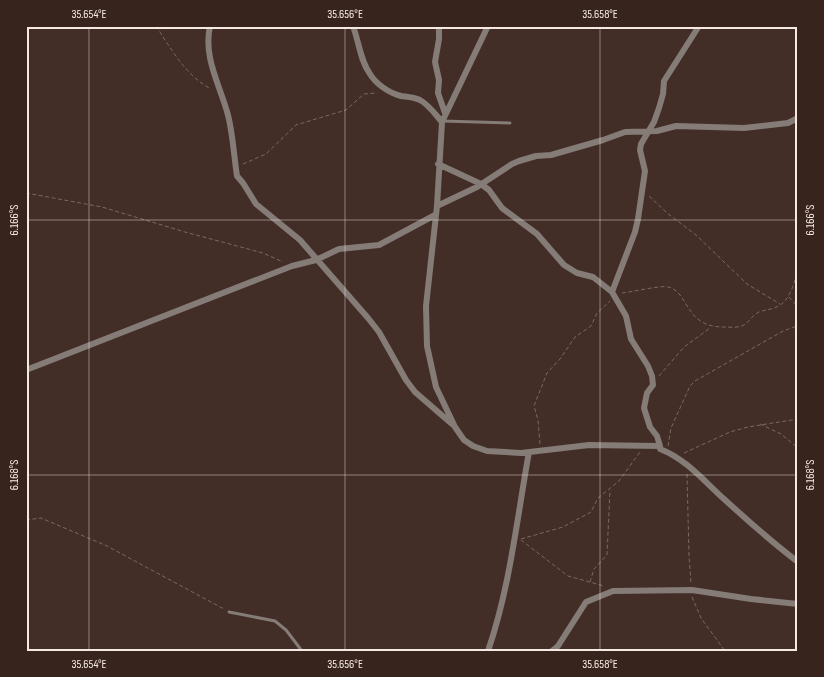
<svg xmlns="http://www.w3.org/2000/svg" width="824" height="677" font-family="'Sofia Sans Condensed',sans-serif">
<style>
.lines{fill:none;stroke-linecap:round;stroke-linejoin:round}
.path{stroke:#7a6862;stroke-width:1;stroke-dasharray:4 2.5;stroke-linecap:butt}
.lane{stroke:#857b77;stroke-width:3}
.street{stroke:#857b77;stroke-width:6}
.ticks{fill:none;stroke:#f6e9e4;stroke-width:1;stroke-opacity:0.45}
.neatline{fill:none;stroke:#f6e9e4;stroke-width:2}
.ticks-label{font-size:12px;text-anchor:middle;fill:#f6e9e4}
</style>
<rect width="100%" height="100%" fill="#422e27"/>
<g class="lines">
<path class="path" d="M156,26C172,50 185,75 211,89
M243,164L266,154L296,125L346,110L364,94L377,93
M26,193L102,207L185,232L263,253L283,262
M649,196L667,213L696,235L747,284L780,304
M622,293C632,292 661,285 668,287C689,291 684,327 723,327C729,327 736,328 742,326C749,323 752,315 759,312C764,310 769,310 774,308C790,303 793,285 798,271
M789,297L798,307
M798,320V331
M659,376L684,347L710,328
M760,424L781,434L798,448
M540,444L538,420L534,406L547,373L560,359L575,337L591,326L597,313L610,301
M668,446L671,428L690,386L695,381L783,331L797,326
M684,453L730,432L748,427L798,419
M687,474L689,556L691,583
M26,520L41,518L107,546L224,609
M521,539L563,527L591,512L598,498L619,481L640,452
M521,540L568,576L604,586
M590,582L594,569L607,555L610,490
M692,597L701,618L725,651"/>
<path class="lane" d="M443,121L510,123
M229,612L275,621L286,630L302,651"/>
<path class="street" d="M210,26C203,58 220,85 228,115C233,135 234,157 237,176L243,183L256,204L300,240L368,318L379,332L406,380L415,392L452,424
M353,26C359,42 360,60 370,74C376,84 389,93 401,96C408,97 413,97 420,100C429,105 435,114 442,122
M439,26V39L435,62L439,80L438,93L445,113
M488,26L442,122L437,206L426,306L427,346L436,387L455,427L464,440L473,446L487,451L521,453L589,445L660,446V449C686,459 704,481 724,499C748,521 772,542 798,562
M438,164L481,184L489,190L502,208L537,234L564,265L577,273L593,277L612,292L626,316L631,339L648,366L652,376L653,385L647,393L644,408L650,427L657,436L660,446
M437,206L477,187L512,164L519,161L536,156L551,155L603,140L625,132L657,131L676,126L744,128L788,123L798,118
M612,292L635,232L638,219L645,171L640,150L641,144L654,122L659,108L663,94L664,81L699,26
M26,370L292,266L316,260L339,249L379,245L435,215
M488,651C510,587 517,518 529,452
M552,651L558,646L586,602L613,591L692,590L751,599L798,604"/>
</g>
<path class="ticks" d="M89,26V651M345,26V651M600,26V651M26,220H798M26,475H798"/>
<rect width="824" height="677" fill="none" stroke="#37241d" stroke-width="55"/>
<rect x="28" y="28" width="768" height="622" class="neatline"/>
<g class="ticks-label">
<text x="89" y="18">35.654°E</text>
<text x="345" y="18">35.656°E</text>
<text x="600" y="18">35.658°E</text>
<text transform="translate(14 220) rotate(-90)" y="4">6.166°S</text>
<text transform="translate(810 220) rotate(-90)" y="4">6.166°S</text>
<text transform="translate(14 475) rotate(-90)" y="4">6.168°S</text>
<text transform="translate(810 475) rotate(-90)" y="4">6.168°S</text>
<text x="89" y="668">35.654°E</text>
<text x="345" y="668">35.656°E</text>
<text x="600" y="668">35.658°E</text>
</g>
</svg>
